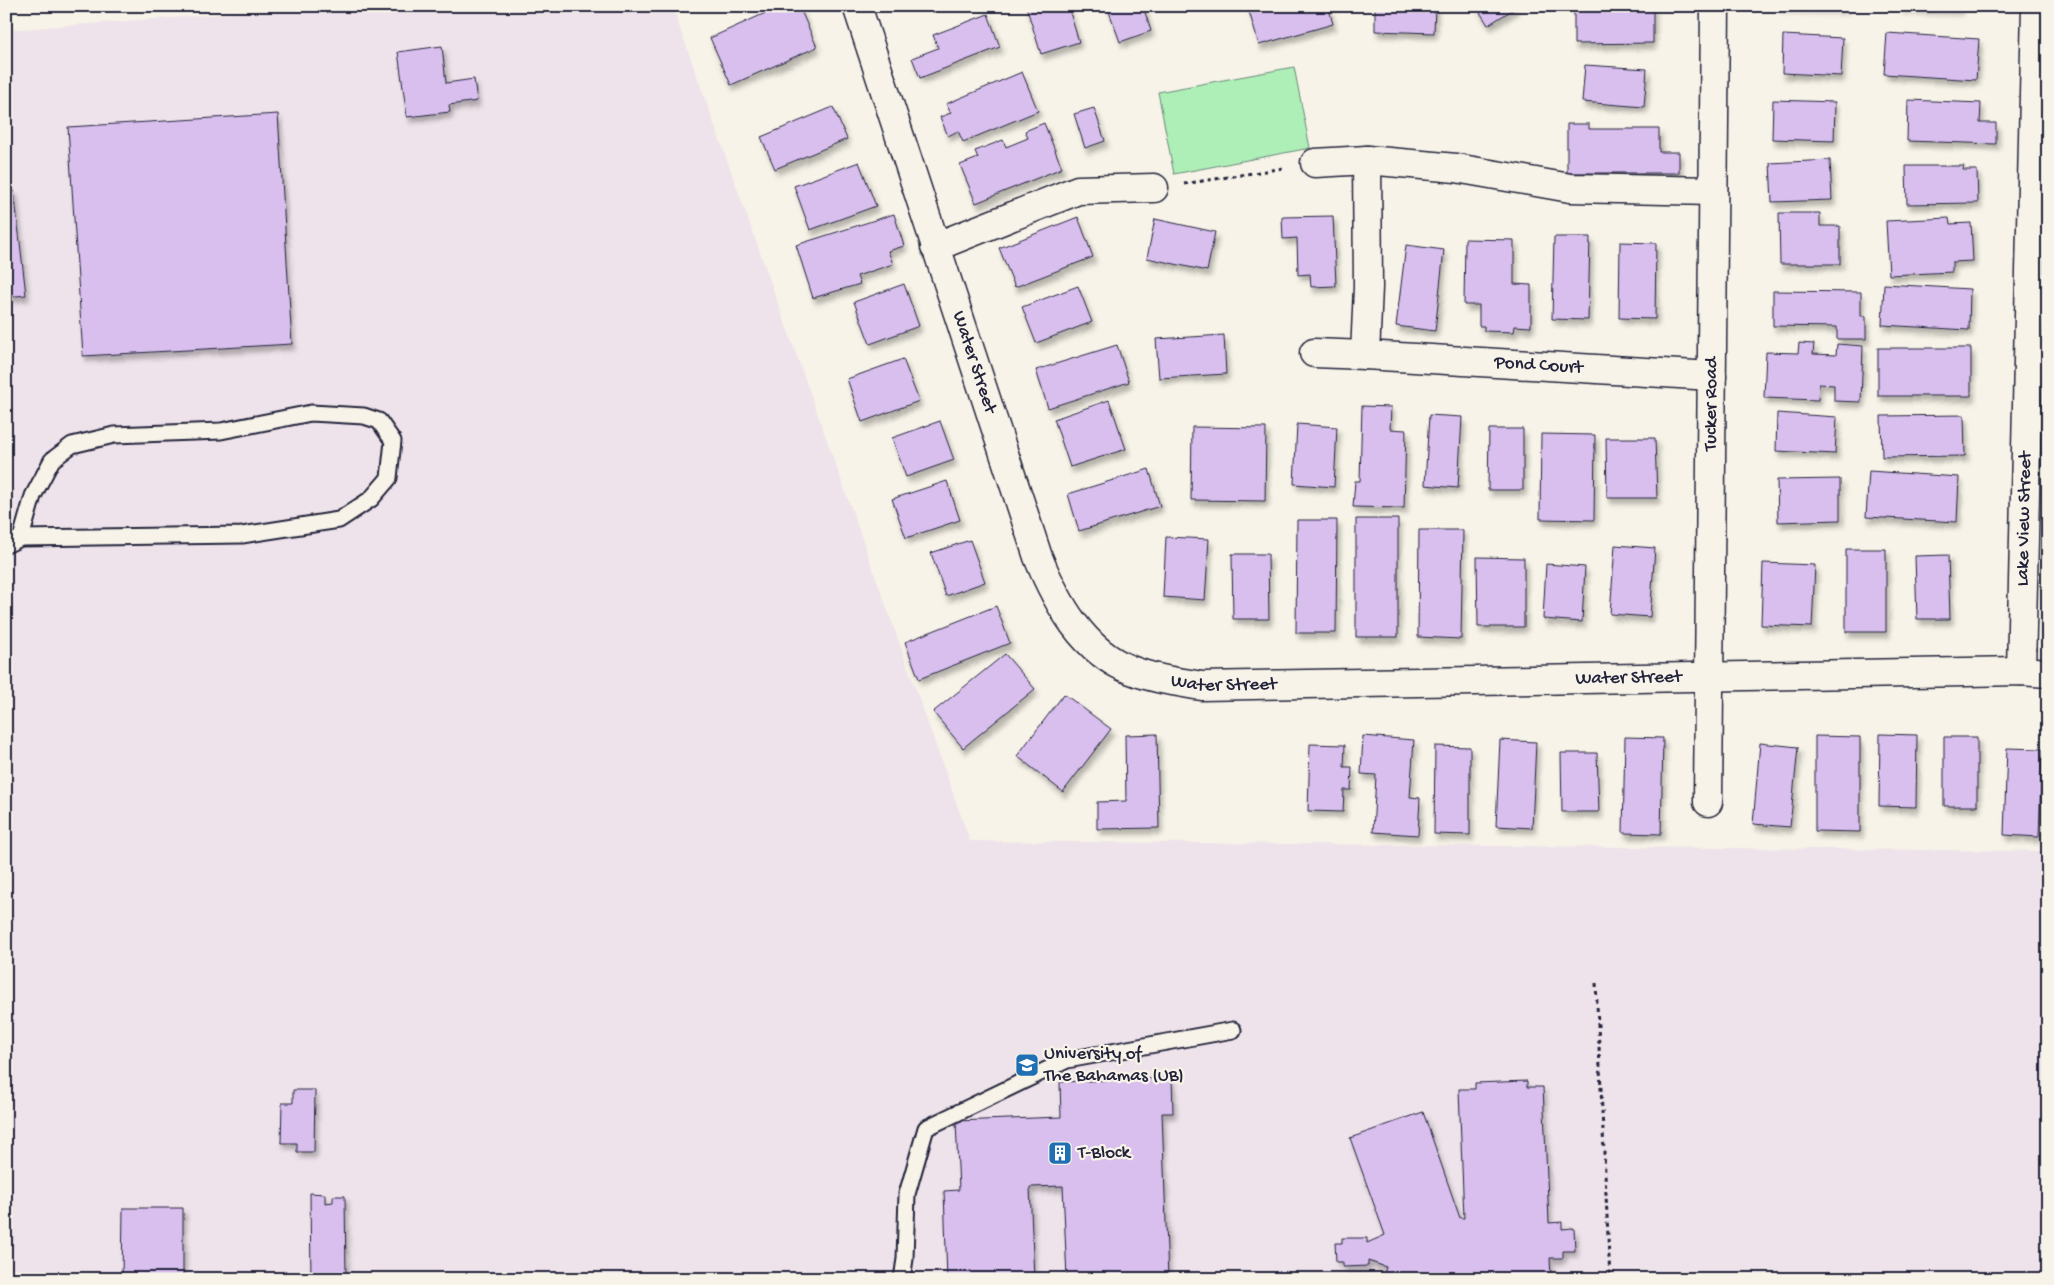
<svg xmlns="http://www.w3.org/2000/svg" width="2054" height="1285" font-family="'Gochi Hand',sans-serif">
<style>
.built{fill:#eee3ea}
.green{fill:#aeefb7;stroke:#688879}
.building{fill:#d8bfee;stroke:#22223b;filter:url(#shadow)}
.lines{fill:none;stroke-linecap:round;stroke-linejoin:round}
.lane-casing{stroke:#22223b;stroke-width:19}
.street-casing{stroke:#22223b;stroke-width:31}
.path{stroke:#22223b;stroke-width:3;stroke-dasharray:4 4;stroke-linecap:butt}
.lane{stroke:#f7f3e8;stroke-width:15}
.street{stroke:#f7f3e8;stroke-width:28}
.labels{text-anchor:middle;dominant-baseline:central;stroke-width:4.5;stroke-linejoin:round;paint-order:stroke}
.street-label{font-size:19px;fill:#22223b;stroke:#f7f3e8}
.poi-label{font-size:19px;fill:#22223b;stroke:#f7f3e8;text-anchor:start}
</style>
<defs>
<filter id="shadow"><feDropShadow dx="3" dy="5.5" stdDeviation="2.5" flood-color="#0004"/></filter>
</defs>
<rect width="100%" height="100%" fill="#f7f3e8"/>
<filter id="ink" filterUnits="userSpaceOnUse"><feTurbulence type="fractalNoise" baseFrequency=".02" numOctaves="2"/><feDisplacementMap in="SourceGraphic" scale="10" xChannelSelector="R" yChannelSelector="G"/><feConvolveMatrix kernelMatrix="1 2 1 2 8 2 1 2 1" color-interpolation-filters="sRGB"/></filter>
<g filter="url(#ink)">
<path class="built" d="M329,6H672L970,841L2048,851V1279H6V30Z"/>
<path class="green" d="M1294,67L1310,148L1174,174L1158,92Z"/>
<path class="building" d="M781,6H799L817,47L731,85L710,38Z
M1026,6H1068L1079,42L1041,54Z
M1107,6H1143L1151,31L1120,42Z
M1253,6H1328L1333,24L1259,45L1248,8Z
M1375,6H1435L1434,33L1375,31Z
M1476,6H1516L1517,7L1488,25Z
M1574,6H1653V43L1574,44Z
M1778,6H1845V8L1778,7Z
M1900,6H1960V9L1900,8Z
M988,14L1000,47L920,78L912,58L938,48L933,35Z
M1887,33L1979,39L1976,80L1884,74Z
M1783,35L1843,38L1841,76L1782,73Z
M442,46L446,83L474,79L477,101L449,105L450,112L407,117L398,52Z
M1585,65L1647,69L1644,107L1582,102Z
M1022,72L1038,111L963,142L958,131L948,136L940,117L951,113L946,104Z
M1773,100L1835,102L1834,141L1772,139Z
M1908,100L1981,103L1980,123H1996V144L1907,141Z
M833,107L847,139L775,169L761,137Z
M1094,108L1105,141L1085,148L1074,114Z
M278,114L292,344L83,356L68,127Z
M1044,123L1062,168L976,203L960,165L978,158L975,151L1003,140L1006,147L1028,138L1025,131Z
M1567,124H1589V129H1659V152H1679V173H1567Z
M1830,160L1832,200L1772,202L1770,163Z
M859,162L876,206L810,230L794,186Z
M1906,166H1964L1963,170H1977L1978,203L1907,204Z
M6,190H14L26,295L6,297Z
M1779,213H1820V226H1840V264H1780Z
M894,214L904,246L888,251L893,264L857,276L860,284L813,298L796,245Z
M1333,216L1336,286L1311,287L1310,274L1298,275L1297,238L1283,239L1282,217Z
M1078,217L1093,257L1015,287L999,248Z
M1949,218L1950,224L1971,223L1973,261L1952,262V272L1889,275L1886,221Z
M1155,219L1215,232L1207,271L1147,258Z
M1554,237H1590L1588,320L1552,319Z
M1465,239L1514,240V284L1531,285V327L1515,326L1514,332L1484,331V326H1479V305H1464Z
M1620,242L1656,243L1655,319L1619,318Z
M1406,245L1444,250L1435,331L1396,326Z
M904,284L919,326L870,344L854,302Z
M1884,284L1970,289L1969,330L1882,325Z
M1078,286L1092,322L1036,343L1022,307Z
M1773,291L1861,292V316H1866V339H1837V327L1773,326Z
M1224,335L1226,374L1159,378L1156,339Z
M1799,343L1814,344L1813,354L1836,355L1837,344L1863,346L1861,402L1834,401V385L1819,384L1818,400L1764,398L1766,352L1798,353Z
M1117,345L1129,382L1048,408L1036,370Z
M1878,348H1971V396H1878Z
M903,359L919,401L862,422L847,379Z
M1109,400L1126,449L1070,467L1054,419Z
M1362,406L1391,407L1390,429L1406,430L1404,508L1353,507L1355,481H1360Z
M1777,413L1837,417L1835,454L1776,451Z
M1429,415L1462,417L1458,488L1425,485Z
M1964,415L1965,456L1882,457L1881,416Z
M940,421L954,460L906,477L892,438Z
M1297,424L1337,427L1334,487L1294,484Z
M1192,427L1266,428L1265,501L1191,500Z
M1489,429H1523V490H1488Z
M1541,434L1595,435L1594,520L1540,519Z
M1606,438H1655L1657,498H1607Z
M1149,469L1160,506L1079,531L1068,494Z
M1869,471L1959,477L1957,522L1866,517Z
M1840,479V520L1778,522L1777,480Z
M947,481L960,520L906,538L892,499Z
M1356,519H1398V637H1356Z
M1297,520H1337L1336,633H1296Z
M1419,530H1463L1461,639L1418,637Z
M1166,537L1209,539L1205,600L1163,597Z
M970,540L985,582L946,596L931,553Z
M1615,545L1655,548L1650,617L1610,614Z
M1846,549H1886V632H1846Z
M1232,554H1268L1269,619H1233Z
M1948,555L1950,619H1917L1915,556Z
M1477,557L1524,558V627H1478Z
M1763,563L1815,565L1812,627L1761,625Z
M1546,564L1585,567L1582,622L1543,619Z
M996,606L1010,643L919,679L905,642Z
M1005,654L1035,689L963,748L933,712Z
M1064,694L1111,729L1063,792L1017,756Z
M1157,734L1159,828L1097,829V802L1126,801L1125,735Z
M1880,734L1917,735L1916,807L1879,806Z
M1363,736L1414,740L1410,797L1420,798L1418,835L1373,832L1376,775L1361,774Z
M1815,736L1860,737V832L1815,831Z
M1625,737L1663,738L1661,834L1623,833Z
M1944,737H1977V806H1944Z
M1500,740L1536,742L1532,828L1496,826Z
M1760,743L1798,747L1790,827L1753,824Z
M1310,744L1345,745L1344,767H1352L1351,790H1344L1343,812L1308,811Z
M1435,746L1470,747V835L1434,834Z
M2007,748L2042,749L2039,837L2004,835Z
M1561,753H1597L1599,812H1562Z
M1172,1078L1173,1113H1162L1168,1279H1067L1063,1186L1030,1187L1034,1279H947L944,1191L959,1190L956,1121L1061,1117L1060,1082Z
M1527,1081V1087H1543L1549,1223L1562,1222V1229L1574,1228L1575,1251H1563V1258H1550L1551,1279H1383L1386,1267L1368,1261V1266L1343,1267V1262H1336L1335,1243H1342V1238H1367V1243L1385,1235L1350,1138L1423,1112L1460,1218H1464L1459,1089H1475V1083Z
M293,1090H315L314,1152H297V1143H281L282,1103H293Z
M310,1193L325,1194V1203L333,1202V1196H345L346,1279H311Z
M123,1208H183V1279H122Z"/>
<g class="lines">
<g class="lane-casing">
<path id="lane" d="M6,545L21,538L242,535L339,520L371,499L389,478L393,441L379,421L364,416L311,413L221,431L114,435L72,445L52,460L33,496L21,538
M902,1279L905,1259L907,1194L926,1128L1067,1060L1233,1030"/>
</g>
<g class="street-casing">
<g id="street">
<path id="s1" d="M857,6L1038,557C1056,601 1083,652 1131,670C1154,679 1178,682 1202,686L2021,671L2048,673"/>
<path id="s2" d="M1367,160L1368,287L1365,355L1712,376"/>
<path d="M1315,163L1367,160L1456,168L1570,188L1713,191"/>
<path d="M935,247L1078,190L1154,188"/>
<path d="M1314,353L1365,355"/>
<path id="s3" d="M2021,671L2036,6"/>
<path id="s4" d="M1708,802L1715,6"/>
</g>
</g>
<path class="path" d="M1184,184L1284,168
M1596,983L1610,1279"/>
<use href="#lane" class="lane"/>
<use href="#street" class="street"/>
</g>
</g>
<defs>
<g id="university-square" transform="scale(1.25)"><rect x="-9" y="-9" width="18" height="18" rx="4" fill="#1f6fb2" stroke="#f7f3e8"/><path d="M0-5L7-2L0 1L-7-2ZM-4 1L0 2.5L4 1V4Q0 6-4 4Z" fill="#fff"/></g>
<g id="building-square" transform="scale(1.25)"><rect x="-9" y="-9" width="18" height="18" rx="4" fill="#1f6fb2" stroke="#f7f3e8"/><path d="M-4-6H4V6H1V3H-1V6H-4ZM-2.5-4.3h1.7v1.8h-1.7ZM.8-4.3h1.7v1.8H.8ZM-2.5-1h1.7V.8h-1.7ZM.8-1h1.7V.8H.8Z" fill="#fff"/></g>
</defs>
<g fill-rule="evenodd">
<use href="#university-square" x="1027" y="1065"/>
<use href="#building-square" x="1060" y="1153"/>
</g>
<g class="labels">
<g class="street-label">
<text stroke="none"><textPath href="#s1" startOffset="375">Water Street</textPath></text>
<text stroke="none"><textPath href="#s2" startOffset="369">Pond Court</textPath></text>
<text stroke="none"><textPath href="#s4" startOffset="398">Tucker Road</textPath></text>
<text stroke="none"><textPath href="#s3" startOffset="152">Lake View Street</textPath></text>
<text stroke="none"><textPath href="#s1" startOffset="1230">Water Street</textPath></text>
<text stroke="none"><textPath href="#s1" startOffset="825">Water Street</textPath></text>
</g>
<g class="poi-label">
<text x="1044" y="1054">University of<tspan x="1044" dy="22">The Bahamas (UB)</tspan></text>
<text x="1078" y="1153">T-Block</text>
</g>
</g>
<rect width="2054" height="1285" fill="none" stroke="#f7f3e8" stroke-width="25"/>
<rect x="12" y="12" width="2029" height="1260" fill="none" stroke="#22223b" stroke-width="2" filter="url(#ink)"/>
</svg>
